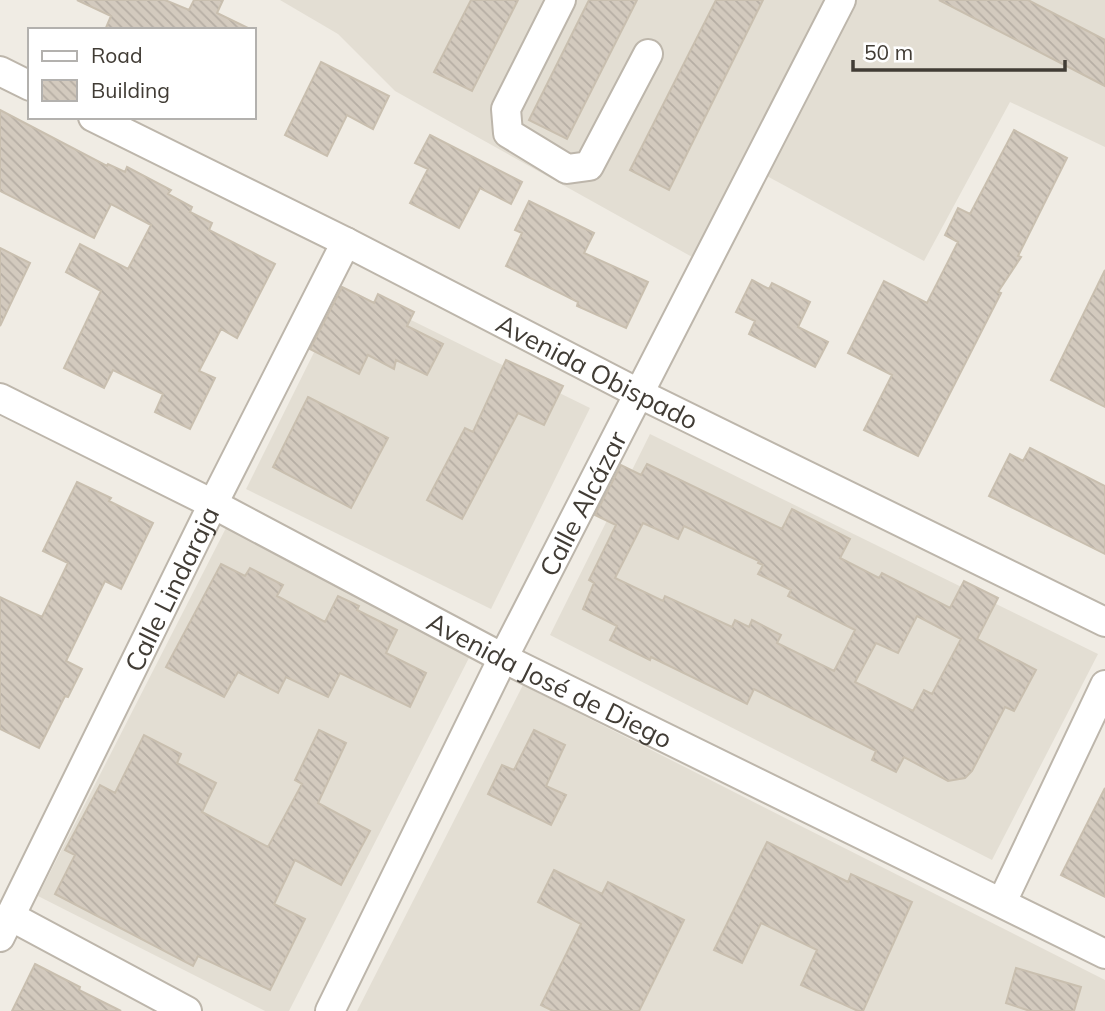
<svg xmlns="http://www.w3.org/2000/svg" width="1105" height="1011" font-family="Mulish,sans-serif">
<style>
.residential{fill:#e3ded3}
.building{fill:url(#building-back-hatch);stroke:#c9bfaf;stroke-width:2;fill-rule:evenodd}
.lines{fill:none;stroke-linecap:round;stroke-linejoin:round}
.minor-casing{stroke:#bdb6ab;stroke-width:32}
.minor{stroke:#fff;stroke-width:28}
.labels{text-anchor:middle;dominant-baseline:central;stroke-width:7;stroke-linejoin:round;paint-order:stroke}
.street-label{font-size:26px;fill:#413c35;stroke:#fff}
</style>
<defs>
<pattern id="building-back-hatch" width="6" height="6" patternUnits="userSpaceOnUse" patternTransform="scale(1.75)"><rect width="6" height="6" fill="#d3cabe"/><path d="M-1 5l2 2M0 0l6 6M5-1l2 2" fill="none" stroke="#b6aea4"/></pattern>
</defs>
<rect width="100%" height="100%" fill="#f0ece4"/>
<path class="residential" d="M280,0H1105V147L1010,102L924,261L765,175L719,272L395,91L338,34Z
M346,288L590,408L491,609L246,489Z
M650,434L1098,654L992,860L550,635Z
M227,526L473,650L289,1011H265L38,896Z
M523,685L1105,980V1011H357Z"/>
<path class="building" d="M77,0H165L189,10L194,0H223L217,13L252,30H105L111,16Z
M471,0H518L472,91L434,72Z
M589,0H637L567,139L529,120Z
M716,0H763L669,190L630,170Z
M939,0H1028L1105,40V86Z
M321,62L389,96L373,129L347,115L327,156L285,135Z
M0,110L107,166L108,164L125,172L127,167L171,190L168,194L192,207L190,212L212,223L209,230L275,264L237,338L221,329L199,371L215,378L190,429L155,412L163,394L113,370L104,388L64,368L101,291L66,272L80,244L128,269L151,225L111,204L94,238L0,191Z
M1014,130L1067,158L1018,256L1021,257L998,292L1001,293L918,456L864,430L892,375L848,353L884,281L927,303L958,242L945,235L958,208L970,214Z
M430,135L522,182L511,204L480,188L459,228L410,203L428,169L415,163Z
M529,201L594,233L584,253L648,282L626,328L577,306L578,302L506,266L522,233L515,230Z
M0,248L30,263L0,326Z
M1105,270V407L1051,380Z
M752,280L769,289L772,283L810,302L798,327L828,342L815,367L749,334L755,321L736,312Z
M342,287L374,303L378,294L414,312L407,326L443,344L427,375L396,360L394,369L368,355L359,374L310,349Z
M506,360L563,386L544,425L518,413L462,519L427,500L465,428L473,432Z
M308,397L388,438L351,508L273,467Z
M1030,448L1105,486V554L989,496L1010,454L1023,461Z
M647,464L782,529L792,509L850,539L840,558L879,578L882,573L950,608L964,581L998,598L977,639L1036,670L1014,711L1005,707L972,771L965,778L948,781L904,757L896,772L872,760L876,751L754,689L747,704L651,657L650,660L610,640L617,626L583,609L594,583L589,580L616,525L595,515L621,465L641,475ZM643,523L678,539L684,526L759,561L758,563L763,565L758,574L791,590L788,596L855,630L834,671L777,643L781,635L752,620L749,627L735,620L732,627L665,596L663,601L615,578ZM917,616L961,639L932,694L924,690L913,711L855,682L876,643L898,653Z
M77,482L111,498L109,501L153,523L121,589L105,581L66,661L82,669L68,697L65,696L39,748L0,729V597L42,617L68,563L43,551Z
M221,564L245,576L250,568L283,585L277,596L325,622L338,596L359,606L357,610L397,630L386,653L426,673L410,707L340,673L328,697L286,677L278,693L238,672L224,697L166,667Z
M319,730L346,743L318,803L370,831L341,885L295,860L274,904L305,919L270,990L198,956L193,966L55,894L75,855L65,850L100,785L115,793L144,735L181,754L177,763L216,783L202,812L268,847L302,784L295,780Z
M534,730L565,745L546,786L566,795L551,825L488,794L502,765L514,770Z
M1105,788V897L1061,875Z
M767,842L848,882L851,874L912,902L863,1011H858L801,985L817,950L761,923L742,963L714,950Z
M554,870L602,894L608,882L684,920L639,1011H553L541,1005L581,924L538,902Z
M35,964L80,987L79,990L121,1011H12Z
M1016,968L1081,987L1074,1011H1030L1006,1003Z"/>
<g class="lines">
<g class="minor-casing">
<g id="minor">
<path d="M561,0L506,109L508,133L567,169L589,166L648,54"/>
<path d="M0,71L30,86"/>
<path id="s1" d="M93,117L346,242L638,393L1105,622"/>
<path id="s2" d="M0,398L213,504L503,658L1105,954"/>
<path d="M1002,902L1105,685"/>
<path d="M10,916L187,1011"/>
<path id="s3" d="M0,937L213,504L346,242"/>
<path id="s4" d="M330,1011L503,658L841,0"/>
</g>
</g>
<use href="#minor" class="minor"/>
</g>
<g class="labels">
<g class="street-label">
<text stroke="none"><textPath href="#s1" startOffset="565">Avenida Obispado</textPath></text>
<text stroke="none"><textPath href="#s4" startOffset="567">Calle Alcázar</textPath></text>
<text stroke="none"><textPath href="#s3" startOffset="388">Calle Lindaraja</textPath></text>
<text stroke="none"><textPath href="#s2" startOffset="618">Avenida José de Diego</textPath></text>
</g>
</g>
<rect x="28" y="28" width="228" height="91" fill="#ffffff" stroke="#b3b1ae" stroke-width="2"/>
<rect x="42" y="51" width="35" height="10" fill="#ffffff" stroke="#b3b1ae" stroke-width="2"/>
<text x="91" y="63" font-size="21" fill="#413c35">Road</text>
<rect x="42" y="80" width="35" height="21" fill="url(#building-back-hatch)" stroke="#b3b1ae" stroke-width="2"/>
<text x="91" y="98" font-size="21" fill="#413c35">Building</text>
<path d="M853 60v10h212v-10" fill="none" stroke="#413c35" stroke-width="3.5"/>
<text x="864" y="60" font-size="21" fill="#413c35" stroke="#ffffff" stroke-width="5" paint-order="stroke">50 m</text>
</svg>
